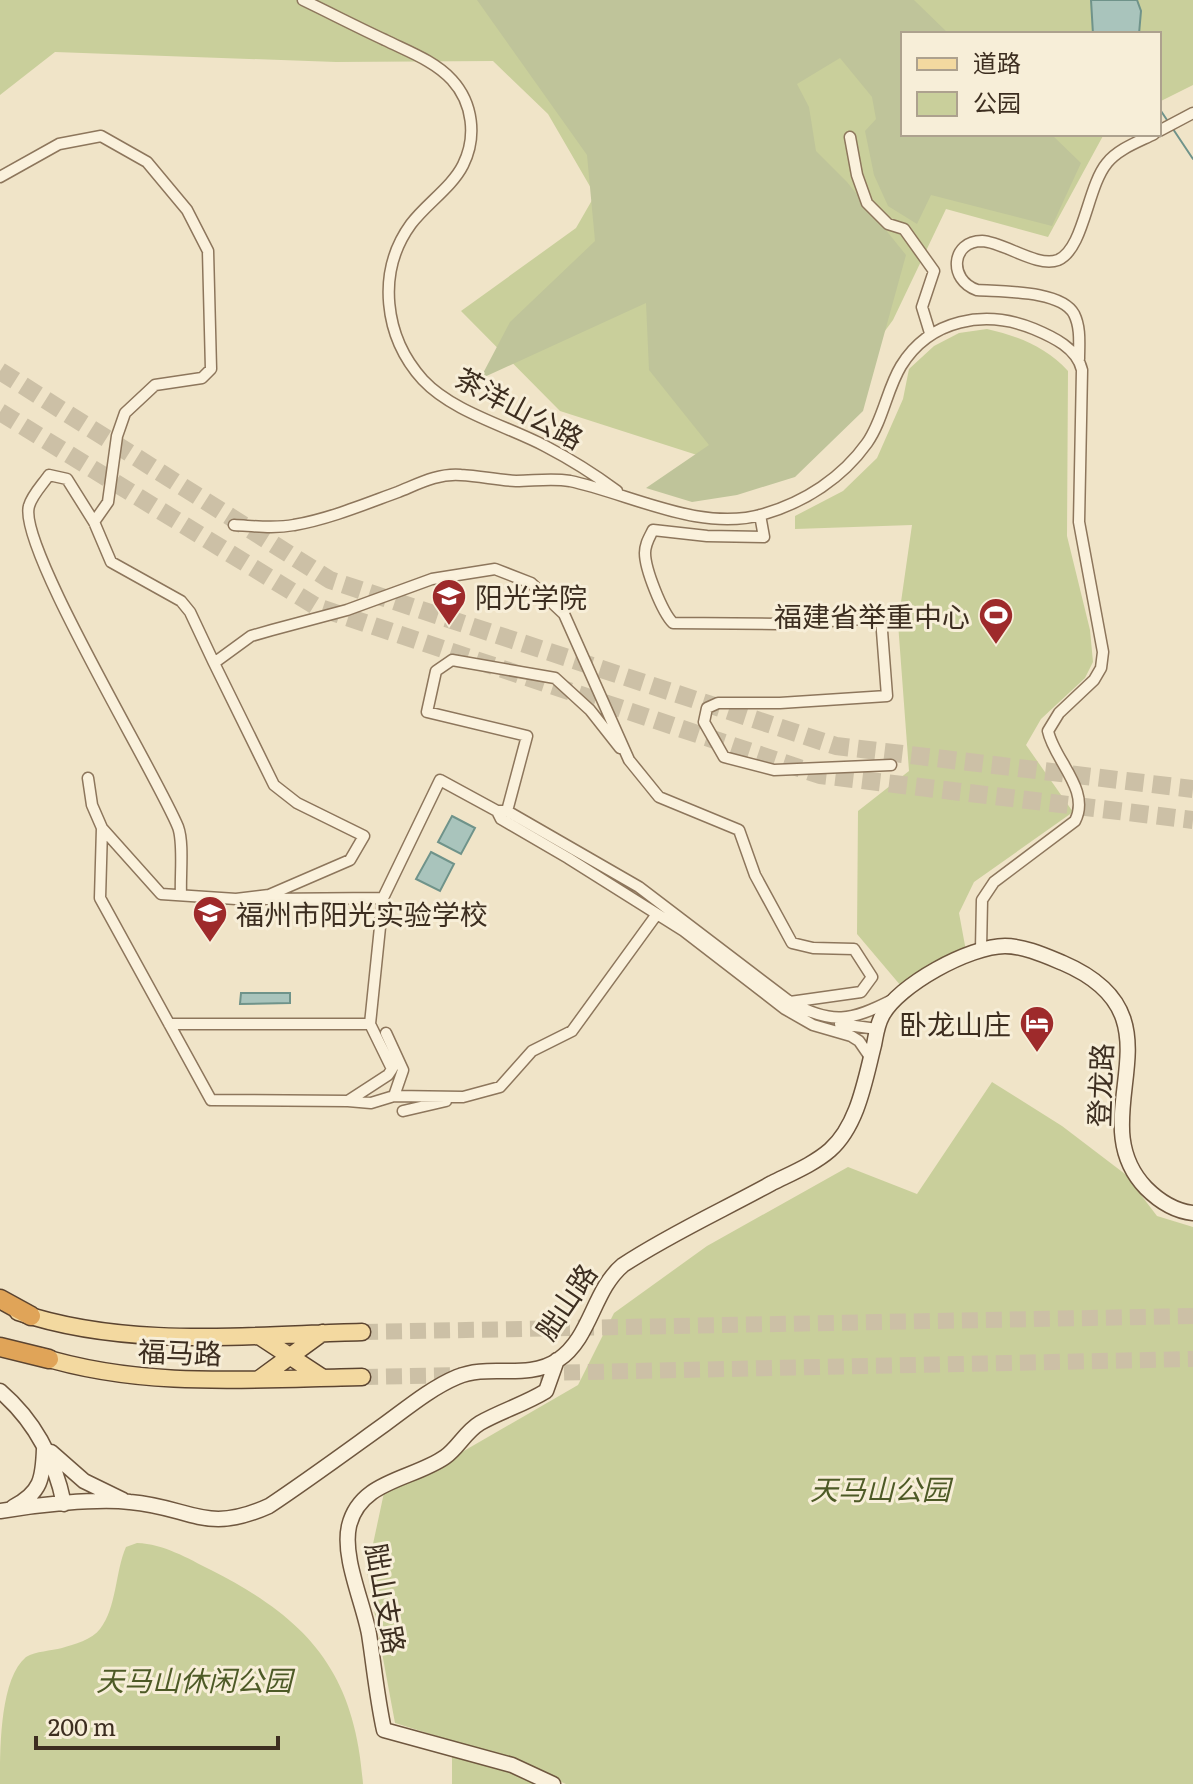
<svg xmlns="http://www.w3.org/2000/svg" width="1193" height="1784" font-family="Literata,'Noto Sans SC',serif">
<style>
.green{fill:#c9cf9b}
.cemetery{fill:#bfc49a}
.water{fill:#a9c4bc;stroke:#6f938a;stroke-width:2}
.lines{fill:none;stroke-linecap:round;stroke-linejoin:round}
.stream{stroke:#6f938a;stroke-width:2}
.primary-tunnel{stroke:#ccc0a6;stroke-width:16;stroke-dasharray:16 8;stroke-linecap:butt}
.highway-tunnel{stroke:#ccc0a6;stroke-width:18;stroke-dasharray:18 9;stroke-linecap:butt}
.street-casing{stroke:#8d765c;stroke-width:13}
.secondary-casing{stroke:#6f573f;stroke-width:17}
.primary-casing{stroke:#5b4430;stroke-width:19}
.highway-casing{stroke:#5b4430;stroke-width:21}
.street{stroke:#faf1dc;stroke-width:10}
.secondary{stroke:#faf1dc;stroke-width:14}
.primary{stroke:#f3d9a0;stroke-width:16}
.highway{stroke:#e0a458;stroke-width:18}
.labels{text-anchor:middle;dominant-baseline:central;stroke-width:6;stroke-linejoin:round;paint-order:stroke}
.street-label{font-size:28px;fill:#3d2e20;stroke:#f7eed8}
.poi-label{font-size:28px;fill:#3d2e20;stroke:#f7eed8;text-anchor:start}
.park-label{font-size:28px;font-style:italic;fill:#4d5a26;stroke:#f7eed8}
</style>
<rect width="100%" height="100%" fill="#f0e4c8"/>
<path class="green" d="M0,0H1193V85L1159,102V34H903V134H1104L1048,237L946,209L893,320L775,480L560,411L461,311L576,228L595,195L548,114L493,61L336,62L55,52L0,95Z
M987,329C1018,336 1046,347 1068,371L1067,536L1090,630L1093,662L1085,678L1041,719L1026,745L1073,812L974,882L959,913L966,951L901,986L857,934L858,811L909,771L898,623L912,525L795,529V516L843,491L877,458L903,399L909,369L934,346L959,333Z
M992,1082L1062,1126L1125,1174L1157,1216L1193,1227V1784H566L504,1757L395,1723L367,1572L385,1488L443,1463L578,1385L614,1313L707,1246L848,1167L917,1194Z
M137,1543C164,1544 187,1558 211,1570C308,1619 355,1672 363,1784H0C0,1747 0,1679 26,1657C36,1651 51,1651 62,1648C74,1644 92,1640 100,1629C117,1607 115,1572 126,1547Z
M452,1756L502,1769L537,1784H452Z"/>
<path class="cemetery" d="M477,0H914L949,34H903V134H1051L1081,163L1052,226L931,195L917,224L888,206L874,175L865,131L876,119L872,97L840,58L797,84L809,107L816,151L847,182L906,255L863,411L795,477L737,495L692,502L646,488L709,445L649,370L646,303L480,379L510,322L595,241L587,155Z"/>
<path class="water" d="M1091,0H1137L1141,11L1139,34H1093Z
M452,816L475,828L461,854L438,842Z
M431,852L454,864L440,891L416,879Z
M241,993H290V1003L240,1004Z"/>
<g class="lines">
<path class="stream" d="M1159,108L1167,120
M1173,129L1193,159"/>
<path class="primary-tunnel" d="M362,1332L1193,1316
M540,1373L1193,1359
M362,1377L465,1375"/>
<path class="highway-tunnel" d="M0,371L330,580L836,746L1193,789
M0,412L317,607L820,775L1193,820"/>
<g class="street-casing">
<path id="street" d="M303,0C330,13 357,27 385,40C407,51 435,61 452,80C473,103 477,137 463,165C452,187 426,204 411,224C376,272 384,337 423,380C453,412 507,426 545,446C570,459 594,474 617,491
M1159,131L1193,113
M850,137L857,175L867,203L888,224L904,229L934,271L922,307L930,333
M0,177L59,144L101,136L147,162L187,210L208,251L211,369L202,378L155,385L125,413L117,436L108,502L94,522
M1079,359C1079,344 1081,328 1074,314C1061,290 1002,292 977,290C948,280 951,241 982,241C1004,242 1037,268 1058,260C1084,249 1087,187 1107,163C1118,149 1138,142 1154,134
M760,515L764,537L707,536L653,530C649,538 645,544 645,553C645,569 662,612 673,623L778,624L881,618L887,696L780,703H718L707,708L704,722L724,757L774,770L891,765
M234,525C254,526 274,529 294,525C329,519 365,504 398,492C418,484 438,473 461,475C480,476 497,480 516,481C534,481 551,478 570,481C631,494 701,533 764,514C805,502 842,478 867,443C883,420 887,389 901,366C930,319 985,309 1034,329C1053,337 1077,348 1082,370L1079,522L1103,652L1101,668L1094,680L1059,713L1048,731C1054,760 1091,790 1075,821L994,882L982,900L981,949
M88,778L92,805L102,828L161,894L236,899L269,895L350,860L364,836L297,803L274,785L214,663L251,636L272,630L347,610L432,579L495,569L531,583L564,614L629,760L659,797L739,830L755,875L792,943L813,948L854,949L872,977L861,992L790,1002L785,1009
M507,811L527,736L427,712L436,671L452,660L555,678L590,710L620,748
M102,828L100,898L211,1100L348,1101L388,1075L392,1069L370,1024L383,898L440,780L497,811
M181,894C180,876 184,843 178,827C156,773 17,545 29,506C32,495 43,484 49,475L67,479L94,522L111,562L181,601L190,612L214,663
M266,899L383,898
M169,1024H370
M840,1024L877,1029
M870,1057L859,1041L851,1036L813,1025L785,1009L684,931L568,858L501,819L497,811H507L639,887L790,1002C832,1025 851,1021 892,1000
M394,1096L463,1097L500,1087L532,1051L572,1031L657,914
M348,1101L371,1103L394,1096L403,1070L386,1033
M403,1111L446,1101"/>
</g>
<g class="secondary-casing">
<path id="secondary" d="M0,1391C35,1421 55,1460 64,1504
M51,1452L84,1481L123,1500
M13,1507C41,1493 43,1478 44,1449
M0,1511C35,1505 96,1498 130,1502C191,1507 205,1535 269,1506C308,1480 346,1452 385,1424C407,1408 431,1388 457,1377C490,1363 526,1381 558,1360C591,1338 593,1290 623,1265C670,1234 723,1210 772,1183C792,1173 814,1164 830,1150C858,1125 865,1080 874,1045C876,1035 877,1025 882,1016C898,985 970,946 1005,946C1024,946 1046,956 1063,963C1191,1018 1077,1116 1146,1188C1159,1201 1174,1211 1193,1213
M553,1784L512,1765L384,1730C377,1698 374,1666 369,1634C363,1602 342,1557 349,1526C360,1480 412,1480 445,1457C458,1448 465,1432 480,1423C501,1411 525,1404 546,1391L557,1360"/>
</g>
<g class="primary-casing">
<path id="primary" d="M18,1312C127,1349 249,1335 362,1332
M259,1336L323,1378
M39,1356C144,1389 254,1379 362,1377
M259,1379L322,1333"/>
</g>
<g class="highway-casing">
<path id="highway" d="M0,1299L31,1316
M0,1347L49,1359"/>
</g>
<use href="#street" class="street"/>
<use href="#secondary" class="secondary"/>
<use href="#primary" class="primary"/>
<use href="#highway" class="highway"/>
</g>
<defs>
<g id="university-pin" transform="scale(1.8)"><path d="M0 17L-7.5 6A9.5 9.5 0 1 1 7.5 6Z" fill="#9e2a2b" stroke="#f7eed8"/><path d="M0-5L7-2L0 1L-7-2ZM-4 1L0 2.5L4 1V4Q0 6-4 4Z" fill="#fff"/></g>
<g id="stadium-pin" transform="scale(1.8)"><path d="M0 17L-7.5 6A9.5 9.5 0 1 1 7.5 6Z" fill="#9e2a2b" stroke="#f7eed8"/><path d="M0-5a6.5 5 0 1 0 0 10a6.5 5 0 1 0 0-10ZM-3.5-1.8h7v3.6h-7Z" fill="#fff"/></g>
<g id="school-pin" transform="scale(1.8)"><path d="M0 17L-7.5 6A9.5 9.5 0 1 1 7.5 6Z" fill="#9e2a2b" stroke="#f7eed8"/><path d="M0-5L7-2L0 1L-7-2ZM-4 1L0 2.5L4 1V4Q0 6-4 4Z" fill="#fff"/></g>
<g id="hotel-pin" transform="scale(1.8)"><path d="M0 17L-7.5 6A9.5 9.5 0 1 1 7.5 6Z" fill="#9e2a2b" stroke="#f7eed8"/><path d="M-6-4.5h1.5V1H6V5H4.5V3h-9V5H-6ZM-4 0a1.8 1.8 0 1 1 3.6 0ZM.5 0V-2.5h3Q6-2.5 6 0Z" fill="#fff"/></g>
</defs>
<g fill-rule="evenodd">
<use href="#university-pin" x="449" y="596"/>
<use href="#stadium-pin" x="996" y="615"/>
<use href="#school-pin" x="210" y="913"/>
<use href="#hotel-pin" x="1037" y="1023"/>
</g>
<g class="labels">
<g class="street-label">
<text transform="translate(520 407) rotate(28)">茶洋山公路</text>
<text transform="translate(1099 1085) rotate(-88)">登龙路</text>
<text transform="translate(565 1301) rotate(-56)">胐山路</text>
<text transform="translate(180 1351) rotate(2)">福马路</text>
<text transform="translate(387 1598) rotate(80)">胐山支路</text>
</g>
<g class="poi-label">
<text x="475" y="596">阳光学院</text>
<text x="970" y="615" text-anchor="end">福建省举重中心</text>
<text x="236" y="913">福州市阳光实验学校</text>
<text x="1011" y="1023" text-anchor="end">卧龙山庄</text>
</g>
<g class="park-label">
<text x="880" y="1488">天马山公园</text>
<text x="194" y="1679">天马山休闲公园</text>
</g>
</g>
<rect x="901" y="32" width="260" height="104" fill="#f7eed8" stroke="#ada18e" stroke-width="2"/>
<rect x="917" y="58" width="40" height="12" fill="#f3d9a0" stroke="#ada18e" stroke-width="2"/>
<text x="973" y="72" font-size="24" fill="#3d2e20">道路</text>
<rect x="917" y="92" width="40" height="24" fill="#c9cf9b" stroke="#ada18e" stroke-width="2"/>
<text x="973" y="112" font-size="24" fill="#3d2e20">公园</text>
<path d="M36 1736v12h242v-12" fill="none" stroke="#3d2e20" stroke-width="4"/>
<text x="48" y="1736" font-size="24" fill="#3d2e20" stroke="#f7eed8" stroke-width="6" paint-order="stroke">200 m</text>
</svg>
